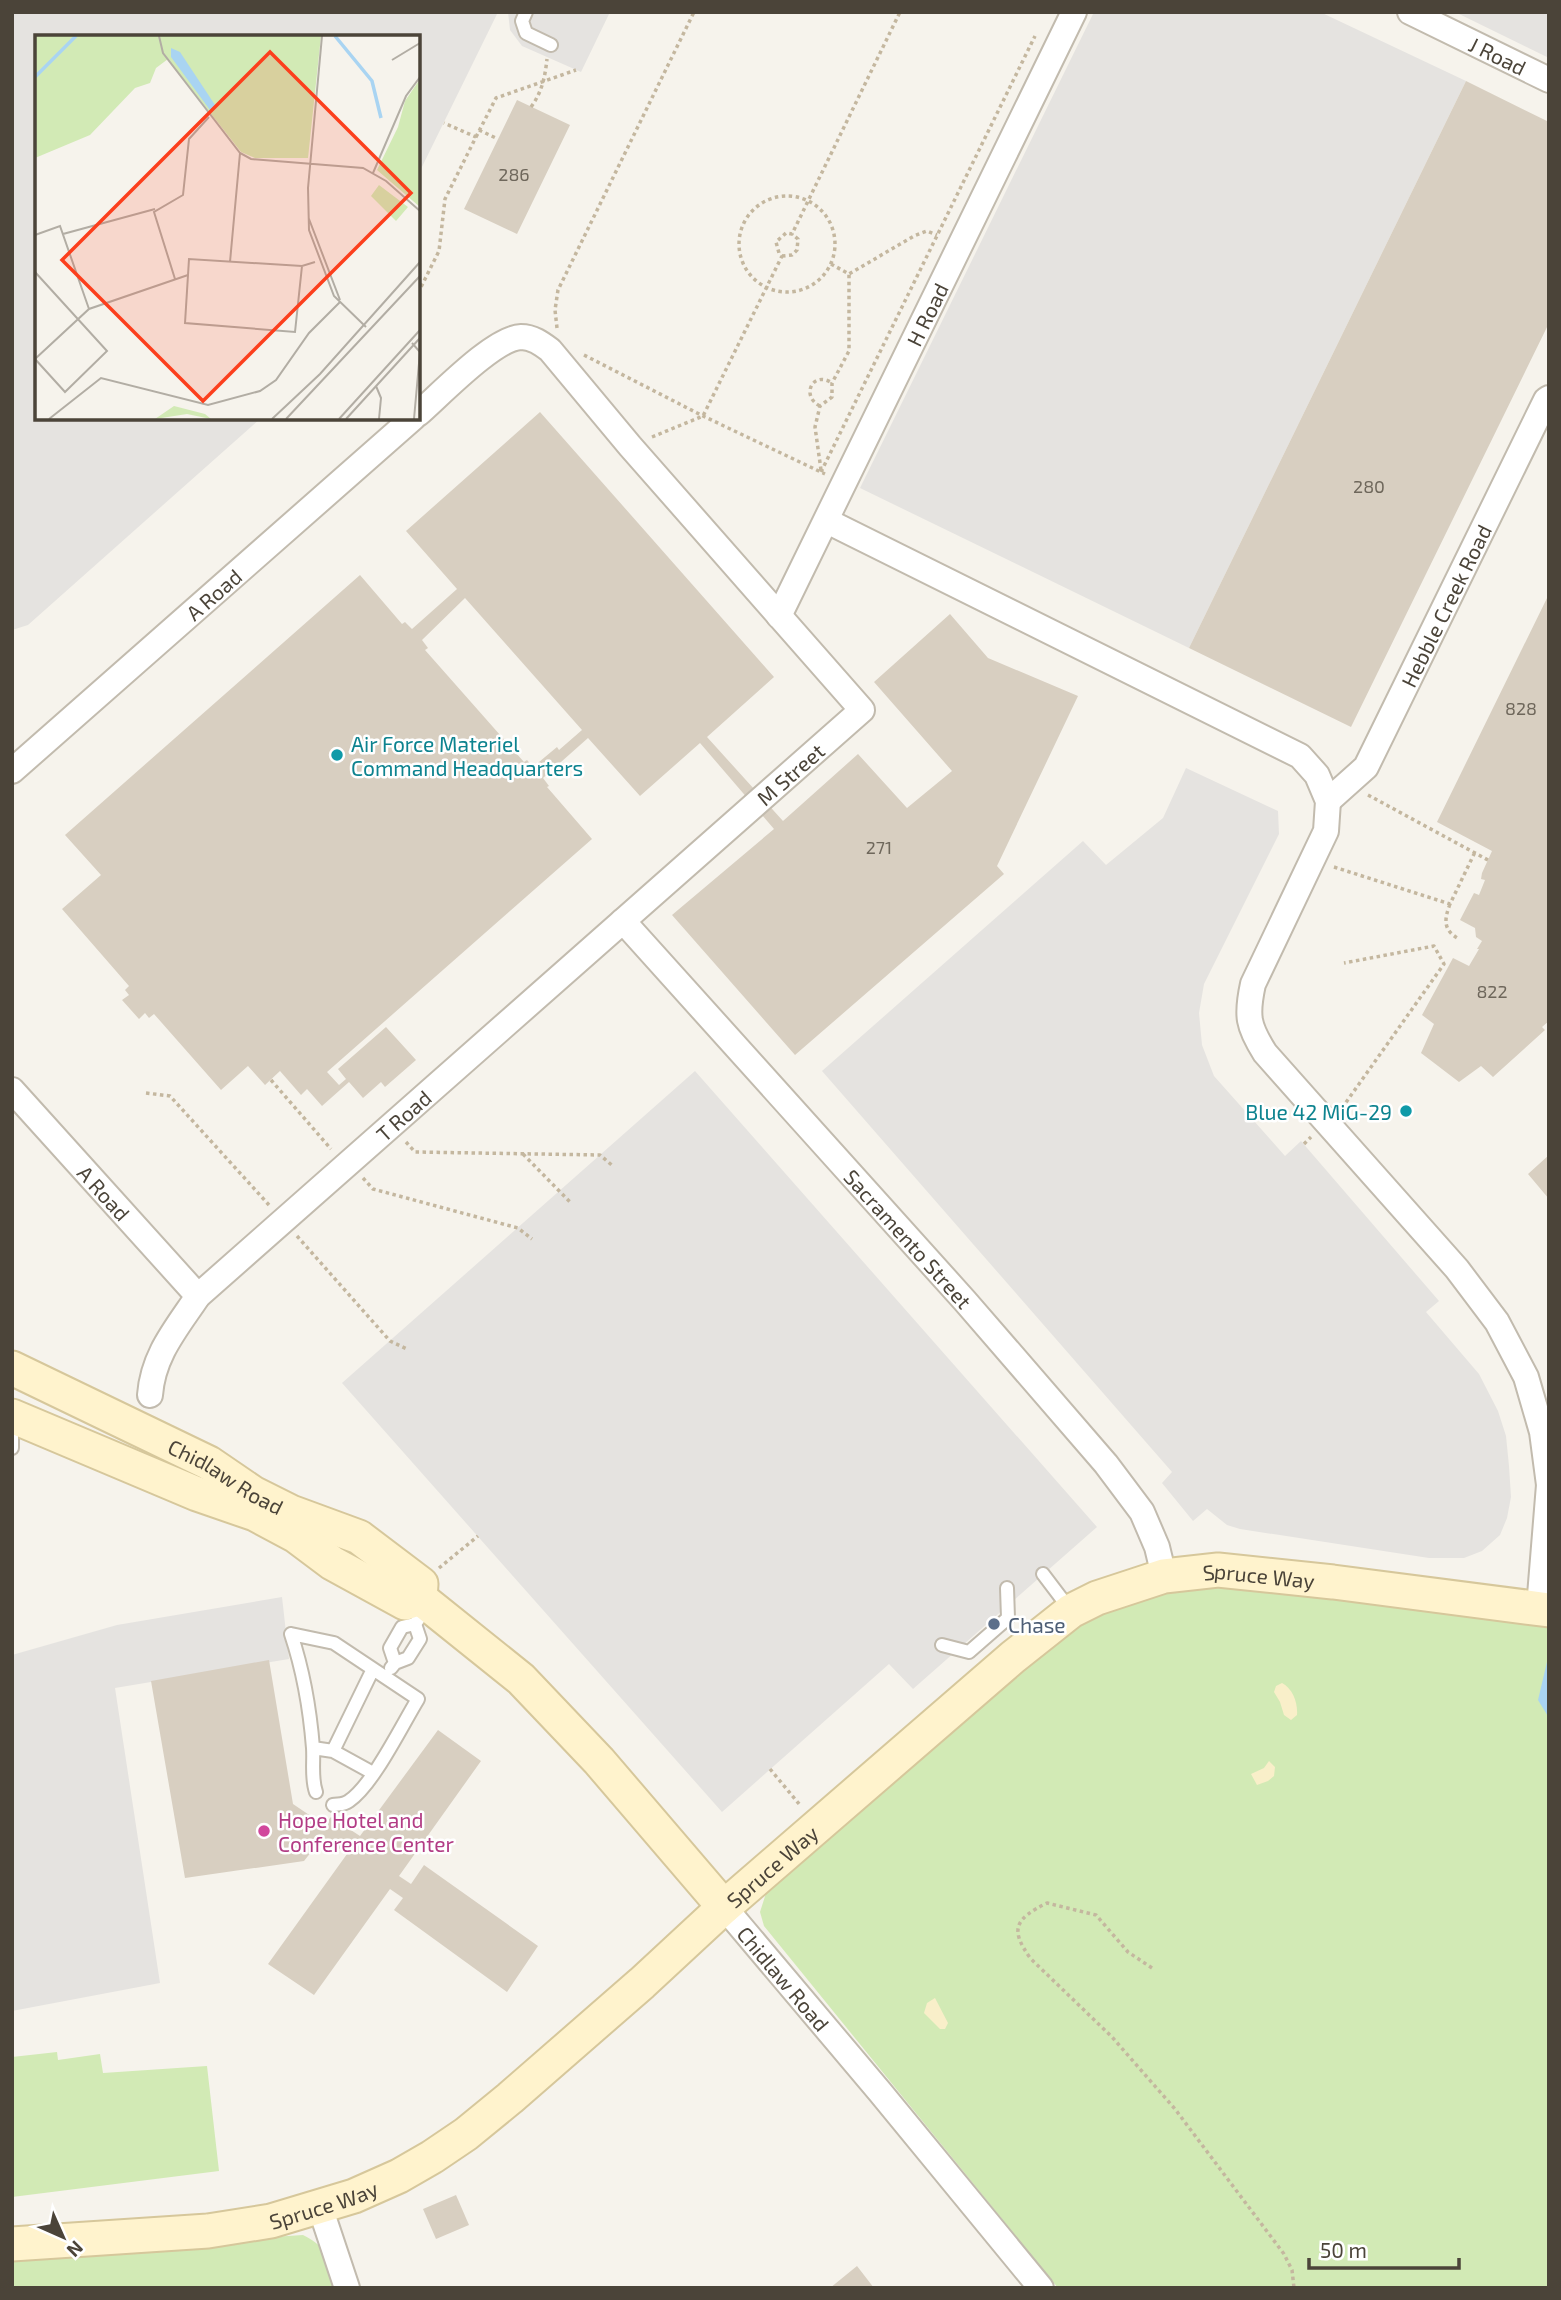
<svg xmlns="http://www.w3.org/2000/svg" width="1561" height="2300" font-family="'Exo 2',sans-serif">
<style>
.green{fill:#d2eab5}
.sand{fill:#f9efc9}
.parking{fill:#e5e3e0}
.water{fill:#a9d4f2}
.building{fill:#d8cfc1;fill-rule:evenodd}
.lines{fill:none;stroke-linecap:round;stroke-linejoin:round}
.lane-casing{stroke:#c2bbae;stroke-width:16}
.street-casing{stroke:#c2bbae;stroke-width:28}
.secondary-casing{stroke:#d6c79b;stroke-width:37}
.path{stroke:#c4b79f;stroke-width:3.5;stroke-dasharray:3.5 3.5;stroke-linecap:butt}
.lane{stroke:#fff;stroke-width:12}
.street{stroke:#fff;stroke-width:24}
.secondary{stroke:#fff3cd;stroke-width:33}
.culture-dot{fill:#0f9aa8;stroke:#fff;stroke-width:2.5}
.service-dot{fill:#5c6f8a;stroke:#fff;stroke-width:2.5}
.hotel-dot{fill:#d1479c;stroke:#fff;stroke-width:2.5}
.labels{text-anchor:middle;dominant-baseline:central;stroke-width:5;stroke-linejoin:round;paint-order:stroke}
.number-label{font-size:18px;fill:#6e675b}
.street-label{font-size:21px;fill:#4b4439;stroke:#fff}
.culture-label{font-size:21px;fill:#0d838f;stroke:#fff;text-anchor:start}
.service-label{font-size:21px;fill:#4e5e75;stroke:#fff;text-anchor:start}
.hotel-label{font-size:21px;fill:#b23c85;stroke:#fff;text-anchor:start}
.inset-river{fill:none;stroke:#a9d4f2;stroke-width:3.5}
.inset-road{fill:none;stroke:#b2ada4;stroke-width:2}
.view{fill:#fc3f1d;fill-opacity:0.15;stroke:#fc3f1d;stroke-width:3.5}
.inset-edge{fill:none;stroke:#4b4439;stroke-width:3.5}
</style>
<rect width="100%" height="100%" fill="#f6f3ec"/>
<path class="green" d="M1204,1584L1301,1589L1549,1627V2288H1058L764,1926L760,1912L767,1890L1060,1635L1132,1599Z
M57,2052L58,2060L100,2054L103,2073L207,2066L219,2171L12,2197V2057Z
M303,2235C330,2248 328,2261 336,2288H12V2262L223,2246L273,2237Z"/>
<path class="sand" d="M1282,1683C1293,1689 1298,1703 1297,1715L1291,1720L1284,1715L1280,1702L1274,1692L1276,1686Z
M1269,1761L1275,1767L1274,1776L1268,1781L1257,1785L1251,1774L1264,1768Z
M935,1998L948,2023L945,2029H940L924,2013L927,2003Z"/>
<path class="parking" d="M12,12H498L418,175V37H37V418H261L28,625L12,630Z
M508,12H610L581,72L522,46L510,30Z
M1094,12H1320L1466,81L1189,648L860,488Z
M1455,12H1549V58Z
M1186,768L1278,811L1279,834L1204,984L1199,1013L1202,1045L1214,1076L1285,1156L1301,1141L1439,1301L1426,1312L1479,1374L1498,1411L1506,1436L1509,1466L1511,1497L1507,1518L1500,1535L1482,1551L1464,1558H1429L1240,1529L1227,1525L1207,1509L1193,1521L1162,1483L1172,1472L822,1071L1083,841L1106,865L1163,818Z
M695,1071L1097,1527L913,1689L889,1664L722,1812L342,1383Z
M282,1597L289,1659L115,1688L160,1983L12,2011V1655L117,1625Z"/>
<path class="water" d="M1549,1661V1718L1538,1700L1547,1662Z"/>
<path class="building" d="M1466,81L1549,122V323L1351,727L1189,648Z
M517,100L570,125L517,234L464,209Z
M540,412L774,677L707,737L783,821L858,754L907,808L952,771L874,682L950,614L988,658L1078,696L997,866L1004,874L795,1055L672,915L774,829L700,743L640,796L588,738L543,778L549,786L547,787L592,839L327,1072L339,1085L346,1079L338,1069L386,1027L416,1060L385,1087L381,1082L363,1098L349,1082L322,1106L307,1089L301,1095L280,1071L265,1085L248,1066L221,1090L154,1014L149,1018L145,1013L139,1019L122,1000L129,995L125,990L129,986L62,909L101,875L65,835L360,575L402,624L405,622L412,629L457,589L406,531ZM465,598L582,730L559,750L557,747L533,767L527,760L524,762L425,650L428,648L422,640Z
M1549,594V1021L1542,1027L1545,1030L1493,1077L1481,1066L1459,1082L1421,1053L1434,1024L1422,1015L1453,958L1469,966L1479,949H1477L1482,941L1476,937L1475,928L1460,920L1474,893L1479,895L1485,880L1481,879L1482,873L1492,851L1437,822Z
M1549,1155V1199L1528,1174Z
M269,1660L293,1804L324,1825L331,1817L360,1836L438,1730L481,1761L399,1876L411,1884L424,1865L538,1946L507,1992L394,1910L403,1898L390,1889L314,1995L268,1964L347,1854L323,1837L304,1861L185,1878L151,1681Z
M456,2195L469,2225L436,2239L423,2209Z
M857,2266L874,2288H830Z"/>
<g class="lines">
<g class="lane-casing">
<path id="lane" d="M526,12L522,21L526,33L551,45
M12,1433V1448
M1043,1574L1071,1611
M291,1634L334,1643L418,1699C402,1725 373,1785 349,1801C344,1805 339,1804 333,1805
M291,1634C303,1670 310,1710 313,1748C314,1763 311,1778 316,1792
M942,1645L969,1652L1008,1618L1007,1588
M395,1663L390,1648L402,1627L415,1624L428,1605
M391,1668L395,1663L408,1658L420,1639L415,1624
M313,1748L333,1751L373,1773
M333,1751L373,1669"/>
</g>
<g class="street-casing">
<g id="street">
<path id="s1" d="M1410,12L1549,80"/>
<path d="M827,521L1300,756L1317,775L1328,801L1326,831L1253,984C1246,1016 1248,1026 1265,1053L1457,1269L1497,1322L1526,1377L1542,1432L1549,1485"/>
<path id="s2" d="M779,616L1074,12"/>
<path id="s3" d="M12,771L413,418"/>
<path id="s4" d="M1328,801L1366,767L1546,400L1549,398"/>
<path id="s5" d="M623,921L965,1301L1106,1464L1142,1512L1157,1547L1164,1576"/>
<path id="s6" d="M12,1090L198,1296"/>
<path id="s7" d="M150,1395C153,1355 176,1329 198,1296L862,710L630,446L550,350C542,344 533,337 521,337C494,338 440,395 418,414"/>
<path d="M1539,1608L1549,1485"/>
<path id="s8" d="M724,1907L880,2092L1041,2288"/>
<path d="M320,2207L347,2288"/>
</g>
</g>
<g class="secondary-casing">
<g id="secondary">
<path id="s9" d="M12,1368L209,1463L253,1493L291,1512L359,1537L421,1584L420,1598"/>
<path d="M12,1416L197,1494L255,1514L296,1536L332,1563L405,1603L420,1598"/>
<path d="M420,1598L521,1679L599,1761L724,1907"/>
<path id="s10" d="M12,2244L208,2231L271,2221L354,2196L399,2176L432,2157L466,2134L510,2098L642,1983L724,1907L1013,1657L1071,1611L1097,1598L1164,1576L1218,1570L1333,1582L1549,1610"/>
</g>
</g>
<path class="path" d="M531,107C542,92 545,77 547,59
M479,130L498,139
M476,137L496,98L576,70
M739 244a48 48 0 1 1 96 0a48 48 0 1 1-96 0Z
M782,256L792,255L797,250L798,239L792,234
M831,264L849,274L914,236L927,231L937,235
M418,293L439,251L445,199L476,137L444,123
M557,328L555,310L558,290L694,12
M584,355L703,416L825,474
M820,406C800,396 813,370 832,383
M652,437L703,416L782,256L779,253L776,242L786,233L792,234L900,12
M821,470L815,427L820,406L832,397V383L849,351V274
M821,472L1035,36
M1368,795L1488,860
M1334,867L1450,904L1475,852
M1450,904C1444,920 1443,930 1459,939
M271,1080L331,1149
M146,1093L170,1096L269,1205
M1342,1108L1444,964L1434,946L1344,963
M406,1142L415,1152L600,1155L614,1167
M1304,1144L1311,1137
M523,1154L572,1204
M363,1178L373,1189L518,1228L532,1239
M297,1236L390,1341L407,1349
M439,1568L478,1536
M770,1769L800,1805
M1152,1968L1128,1952L1096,1915L1047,1903C1015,1919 1009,1929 1031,1959L1112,2037L1175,2109L1284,2254L1292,2270L1294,2288"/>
<use href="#lane" class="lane"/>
<use href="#street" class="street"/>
<use href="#secondary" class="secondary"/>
</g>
<g class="culture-dot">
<circle cx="337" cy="755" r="7"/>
<circle cx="1406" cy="1111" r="7"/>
</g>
<circle class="service-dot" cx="994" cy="1624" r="7"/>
<circle class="hotel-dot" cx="264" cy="1831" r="7"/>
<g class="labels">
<g class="number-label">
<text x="514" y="174">286</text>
<text x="1369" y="486">280</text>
<text x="1521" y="708">828</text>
<text x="879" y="847">271</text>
<text x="1492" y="991">822</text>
</g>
<g class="street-label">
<text stroke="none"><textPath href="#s1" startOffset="98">J Road</textPath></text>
<text stroke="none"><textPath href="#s2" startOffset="336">H Road</textPath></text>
<text stroke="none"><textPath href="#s3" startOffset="268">A Road</textPath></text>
<text stroke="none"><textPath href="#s4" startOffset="231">Hebble Creek Road</textPath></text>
<text stroke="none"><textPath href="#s7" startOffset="901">M Street</textPath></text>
<text stroke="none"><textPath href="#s7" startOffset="385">T Road</textPath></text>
<text stroke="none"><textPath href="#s6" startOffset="138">A Road</textPath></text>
<text stroke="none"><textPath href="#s5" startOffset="427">Sacramento Street</textPath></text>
<text stroke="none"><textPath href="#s9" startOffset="240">Chidlaw Road</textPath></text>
<text stroke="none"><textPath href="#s10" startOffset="1470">Spruce Way</textPath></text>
<text stroke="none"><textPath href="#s10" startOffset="882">Spruce Way</textPath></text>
<text stroke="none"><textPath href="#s8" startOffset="93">Chidlaw Road</textPath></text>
<text stroke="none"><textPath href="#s10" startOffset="315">Spruce Way</textPath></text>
</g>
<g class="culture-label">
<text x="351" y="743">Air Force Materiel<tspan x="351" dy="24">Command Headquarters</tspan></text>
<text x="1392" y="1111" text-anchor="end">Blue 42 MiG-29</text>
</g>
<g class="service-label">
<text x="1008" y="1624">Chase</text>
</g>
<g class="hotel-label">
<text x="278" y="1819">Hope Hotel and<tspan x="278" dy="24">Conference Center</tspan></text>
</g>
</g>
<g transform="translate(35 35)">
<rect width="385" height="385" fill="#f6f3ec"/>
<path d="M0,1H286L273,123H220L206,117L133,24L121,33L115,48L100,53L55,100L0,123ZM385,44V172L342,135L363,92L370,66ZM344,150L373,172L361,186L336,161ZM139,371L170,379L176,384L152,379L120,384Z" fill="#d2eab5"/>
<path d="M136,13L145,17L182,73L175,75L136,22Z" fill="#a9d4f2"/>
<path class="inset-river" d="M300,1L337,46L346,83M0,42L41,1"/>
<path class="inset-road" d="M124,1L128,18L205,118L216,124L328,133L351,146L385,176M287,1L273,153L274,195L299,261L331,292M357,25L385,8M338,138L371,61L385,42M274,184L305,265M28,199L120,174M0,200L25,191L54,274M195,227L205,118M267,231L260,297L150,288L154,224L267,231L280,227M0,237L72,316L30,357L0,324M140,244L119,177L148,160L154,104L174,82M377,308L385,317L379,384M0,324L54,274L153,240M341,351L346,363L344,384M14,384L66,343L173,370L225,356L241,345L274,298L305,267M237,384L285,339L385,227M251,384L385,241M304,384L385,295M311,384L385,303"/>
<path class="view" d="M235,17L376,158L168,366L27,225Z"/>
<rect width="385" height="385" class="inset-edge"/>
</g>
<rect width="1561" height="2300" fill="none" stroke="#4b4439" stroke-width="28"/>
<g transform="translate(63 2237) rotate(135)" stroke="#ffffff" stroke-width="5" paint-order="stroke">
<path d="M0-5L12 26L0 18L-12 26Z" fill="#4b4439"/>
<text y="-10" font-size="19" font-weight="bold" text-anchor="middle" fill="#4b4439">N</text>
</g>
<path d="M1309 2258v10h150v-10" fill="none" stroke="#4b4439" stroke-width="3.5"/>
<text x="1320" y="2258" font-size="21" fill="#4b4439" stroke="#ffffff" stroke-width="5" paint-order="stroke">50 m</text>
</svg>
